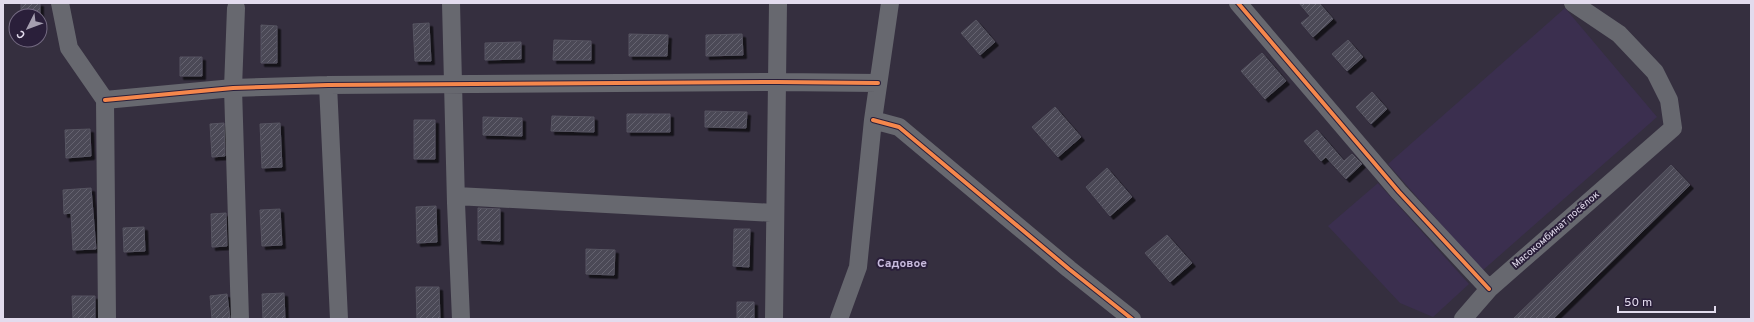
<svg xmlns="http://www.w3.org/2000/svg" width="1754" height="322" font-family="Overpass,sans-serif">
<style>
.built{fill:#3b2f4f}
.building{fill:url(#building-hatch);stroke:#565461;filter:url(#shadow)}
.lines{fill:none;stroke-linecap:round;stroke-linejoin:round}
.minor{stroke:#67686f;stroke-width:18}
.cycleway-casing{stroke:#2a1f3a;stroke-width:6}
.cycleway{stroke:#f5874c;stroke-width:4}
.labels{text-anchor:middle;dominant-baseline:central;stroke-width:4;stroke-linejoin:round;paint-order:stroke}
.street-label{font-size:10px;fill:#e2dbed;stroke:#2a1f3a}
.quarter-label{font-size:12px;font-weight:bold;fill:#c8bbde;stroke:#2a1f3a}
</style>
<defs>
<pattern id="building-hatch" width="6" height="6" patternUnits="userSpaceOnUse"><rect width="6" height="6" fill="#4b4956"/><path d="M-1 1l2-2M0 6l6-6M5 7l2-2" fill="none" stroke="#65636f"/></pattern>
<filter id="shadow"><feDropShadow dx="3.5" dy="3.5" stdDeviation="0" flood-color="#0009"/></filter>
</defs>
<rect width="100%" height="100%" fill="#352f3f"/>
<path class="built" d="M1565,8L1657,117L1482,271L1388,164Z
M1378,183L1469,284L1433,317L1400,303L1328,226Z"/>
<path class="building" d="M21,3H40V16H21Z
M1299,3H1319L1333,19L1313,37L1301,23L1310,16Z
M976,20L995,42L980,55L961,33Z
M429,23L431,61H415L413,24Z
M261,25L277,26V63H261Z
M629,34L668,35L667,56H629Z
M742,34L743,55L706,56V35Z
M554,40L591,41V60H553Z
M1348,40L1363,57L1347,71L1332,54Z
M521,42V59L485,60V43Z
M1262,53L1286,81L1265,99L1241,71Z
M180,57H202V76H180Z
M1372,92L1387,109L1371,124L1356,107Z
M1055,107L1081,137L1058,157L1032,127Z
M705,111L747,112L746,128L705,127Z
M627,114H670V132H627Z
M552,116L594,117V132L551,131Z
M483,117L522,118V136L483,135Z
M414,120H435V159H414Z
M224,123L225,156L212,157L210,124Z
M280,123L282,167L262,168L260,124Z
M90,129L91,156L66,158L65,130Z
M1317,130L1344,161L1352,154L1362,164L1346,179L1326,157L1321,161L1304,141Z
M1671,165L1690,185L1553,319H1513Z
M1107,168L1132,197L1110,216L1086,187Z
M91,188L96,249L73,250L71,213L64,214L63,190Z
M436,206L437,242L417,243L416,207Z
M478,208L500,209V241L478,240Z
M280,209L282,245L262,246L260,210Z
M226,213L227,246L212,247L211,214Z
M144,227L145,251L124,252L123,228Z
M734,229H750L749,267L733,266Z
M1167,235L1192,263L1170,282L1145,253Z
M586,249L615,250L614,275L586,274Z
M416,287H439L440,319H417Z
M284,293L285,319H263L262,294Z
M227,294L230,319H212L210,296Z
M72,296H95V319H73Z
M737,302H754V319H737Z"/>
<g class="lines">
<path class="minor" d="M60,3L69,48L105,100L107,318
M451,3L456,203L461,319
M1238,3L1399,192L1489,289
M236,8L233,88L240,319
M328,85L339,319
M105,100L233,88L328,85L777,82L878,83
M873,120L899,127L1069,269L1132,319
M456,196L775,213
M774,319L778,3
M839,319L858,267L873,120L890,3
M1463,319L1489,289L1673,128L1669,100L1655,72L1619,34L1573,3"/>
<g class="cycleway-casing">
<path id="cycleway" d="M1238,3L1399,192L1489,289
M105,100L233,88L328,85L777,82L878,83
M873,120L899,127L1069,269L1132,319"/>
</g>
<use href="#cycleway" class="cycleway"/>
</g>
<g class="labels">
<g class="street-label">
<text transform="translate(1556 230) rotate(-41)">Мясокомбинат посёлок</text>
</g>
<g class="quarter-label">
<text x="902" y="264">Садовое</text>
</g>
</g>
<rect width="1754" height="322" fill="none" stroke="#e2dbed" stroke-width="8"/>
<g transform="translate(28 28) rotate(228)"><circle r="19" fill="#2a1f3a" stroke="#746a82"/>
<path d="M0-3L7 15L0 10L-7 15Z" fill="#a59fb0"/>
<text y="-6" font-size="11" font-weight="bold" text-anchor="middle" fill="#e2dbed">С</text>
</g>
<path d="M1618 306v6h97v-6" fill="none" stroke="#e2dbed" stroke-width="2"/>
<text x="1624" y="306" font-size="12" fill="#e2dbed" stroke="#2a1f3a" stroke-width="3" paint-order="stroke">50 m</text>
</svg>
